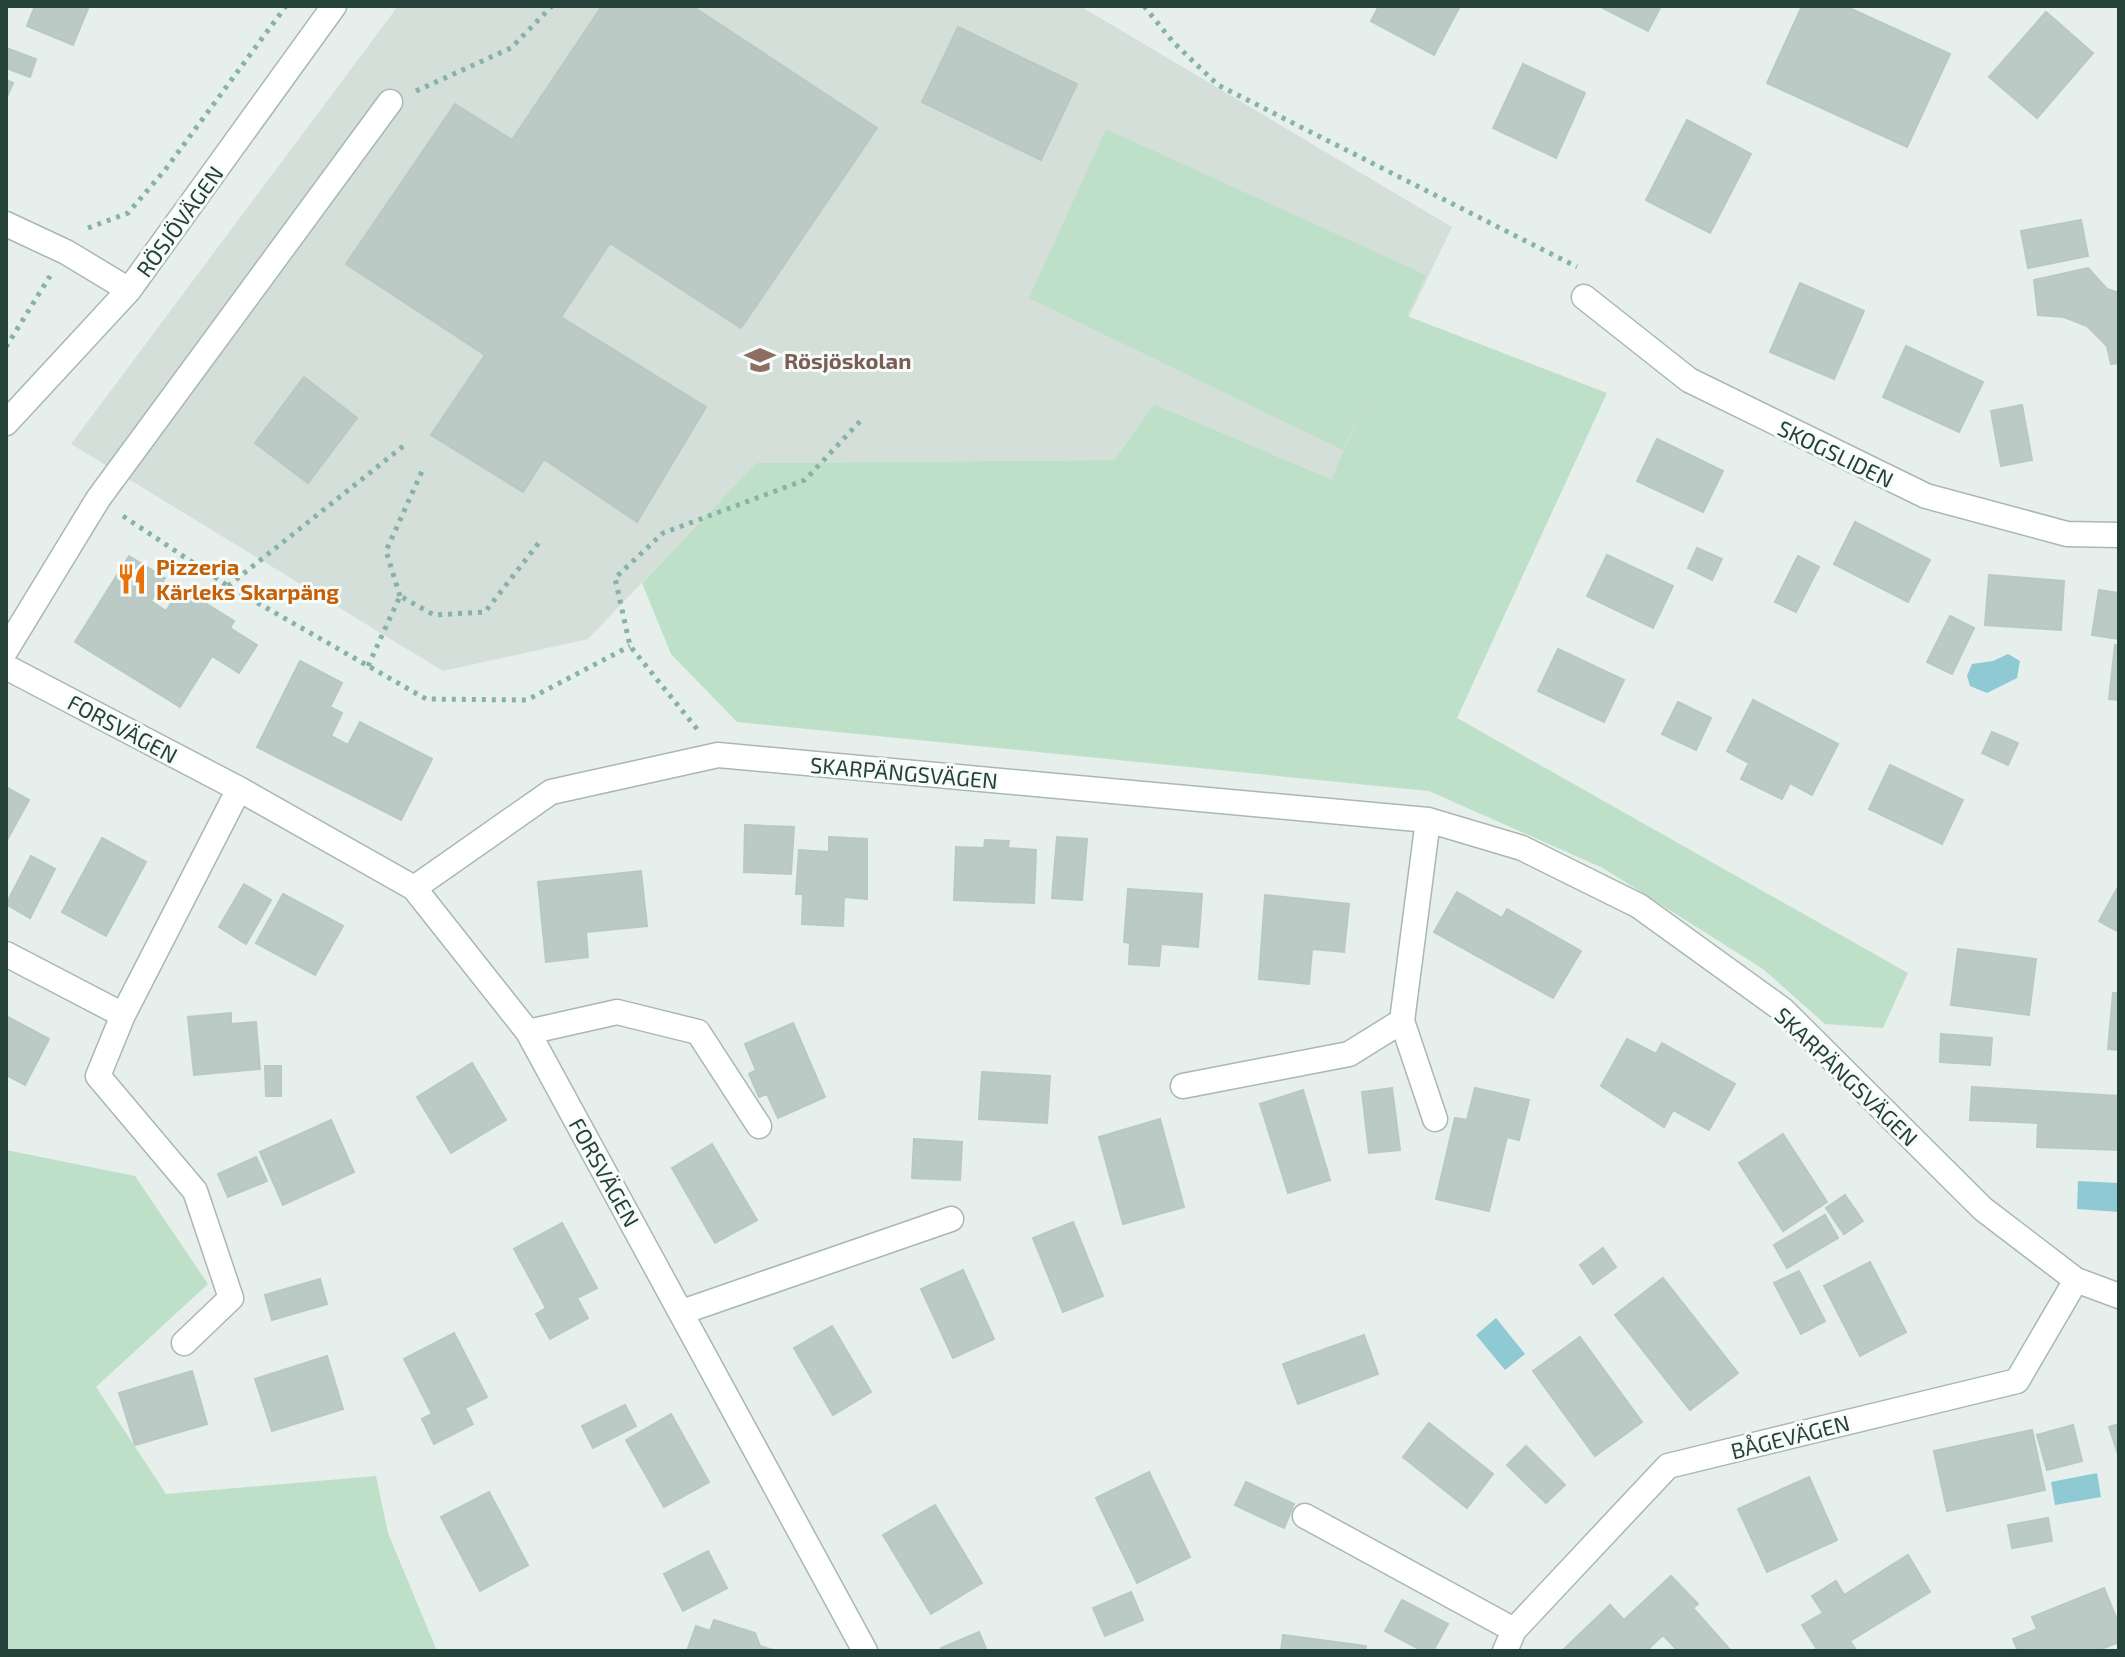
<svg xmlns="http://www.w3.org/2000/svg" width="2125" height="1657" font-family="'Exo 2',sans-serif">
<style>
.built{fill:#d4dfda}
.green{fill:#bfe0c8}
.water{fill:#8ec9d4}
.building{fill:#bbcac4;stroke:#b8c9c2;stroke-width:2}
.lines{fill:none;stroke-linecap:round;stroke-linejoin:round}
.minor-casing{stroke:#a8b8b2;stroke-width:27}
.path{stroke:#86b3a5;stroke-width:5;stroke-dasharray:4 6;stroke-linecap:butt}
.minor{stroke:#fff;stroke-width:24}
.labels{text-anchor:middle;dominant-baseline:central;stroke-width:6;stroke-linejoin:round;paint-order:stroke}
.street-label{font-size:22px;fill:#24423a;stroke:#f7fbf9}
.education-label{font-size:22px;font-weight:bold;fill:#785e54;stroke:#f7fbf9;text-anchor:start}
.food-label{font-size:22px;font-weight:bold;fill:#c56008;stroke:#f7fbf9;text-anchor:start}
</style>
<rect width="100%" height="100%" fill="#e6efeb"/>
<path class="built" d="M398,6H1080L1452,227L1331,479L1154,404L1114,460L756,463L588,639L443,671L71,444Z"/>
<path class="green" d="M1106,129L1426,275L1407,316L1607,393L1457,718L1908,973L1883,1028L1825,1024L1763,969L1603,868L1429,791L737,722L671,654L642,583L756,463L1114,460L1154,404L1331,479L1370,393L1343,450L1029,298Z
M6,1150L135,1176L208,1284L96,1387L166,1494L376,1476L388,1533L437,1651H6Z"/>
<path class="water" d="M2008,654L2020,661L2017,678L1987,693L1970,686L1967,676L1972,664L1993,661Z
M2078,1181L2119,1183V1212L2077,1209Z
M1496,1318L1525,1354L1505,1370L1476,1335Z
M2097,1473L2101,1497L2055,1505L2051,1482Z"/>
<path class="building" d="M35,6H89L73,45L27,26Z
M602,6H692L877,128L741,328L610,243L561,317L706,407L637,522L544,459L523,492L431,435L485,355L346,264L455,104L512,140Z
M1379,6H1460L1434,55L1371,21Z
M1599,6H1661L1648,31Z
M1802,6H1845L1950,54L1907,147L1767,83Z
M2046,12L2093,53L2037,118L1989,77Z
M958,27L1077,84L1041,160L922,102Z
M6,48L36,59L30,77L6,68Z
M1523,64L1585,93L1556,158L1493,128Z
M6,80L13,83L6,99Z
M1687,120L1751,154L1710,233L1646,200Z
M2081,220L2088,256L2028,268L2021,231Z
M2088,268L2107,289L2119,293V363L2111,364L2107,346L2087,326L2064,317L2038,315L2034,280Z
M1800,283L1864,311L1834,379L1770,352Z
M1906,346L1983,382L1959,432L1883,397Z
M304,377L357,418L308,483L255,443Z
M2022,405L2032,460L2001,466L1991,411Z
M1657,439L1723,471L1703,512L1637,481Z
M1855,522L1930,560L1908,602L1834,564Z
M1697,548L1722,559L1712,580L1688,568Z
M1607,555L1673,586L1653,628L1587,596Z
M129,556L165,578L151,601L166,611L181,588L234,621L230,628L257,645L239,673L212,656L180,707L75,642Z
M1798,556L1819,567L1796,612L1775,602Z
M1989,575L2064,581L2061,630L1985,625Z
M2099,590L2119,593V639L2092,635Z
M1950,616L1974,628L1952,674L1927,662Z
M2115,645L2119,646V700L2109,699Z
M1558,649L1624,680L1604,722L1538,691Z
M300,661L342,683L330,707L342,713L331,736L348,745L360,722L432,759L401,820L257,747Z
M1753,700L1838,744L1812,795L1790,783L1782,799L1741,779L1749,763L1727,751Z
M1678,702L1711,718L1696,750L1662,734Z
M1992,732L2018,743L2008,765L1982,753Z
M1890,765L1963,800L1942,844L1869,809Z
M6,787L29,800L6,842Z
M745,825L794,827L791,874L744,872Z
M829,837L867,839V899L844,897L843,926L802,924L803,894H796L799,850L829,852Z
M1057,837L1087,839L1082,900L1052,898Z
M102,838L146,862L106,936L62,912Z
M985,840L1009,841L1008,848L1036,850L1034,903L954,900L956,847L984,848Z
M31,856L55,869L30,918L6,904Z
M641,871L647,926L586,932L588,957L546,962L538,882Z
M244,884L271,900L246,944L219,927Z
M2119,885V932L2099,921Z
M1128,889L1202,894L1198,947L1161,944L1159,966L1129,964L1130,943L1124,942Z
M1457,892L1502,918L1507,909L1581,951L1553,998L1434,932Z
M283,894L343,926L315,975L256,943Z
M1265,895L1349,904L1344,952L1312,949L1309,984L1259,979Z
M1958,949L2036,959L2029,1015L1951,1005Z
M2113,993H2119V1050L2108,1049Z
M231,1013V1024L256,1022L260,1069L194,1075L188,1017Z
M6,1016L49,1039L25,1085L6,1075Z
M793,1023L825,1097L778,1118L767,1094L759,1097L749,1074L756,1070L745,1044Z
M1941,1034L1992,1038L1990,1065L1940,1062Z
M1627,1039L1656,1054L1662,1043L1735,1084L1709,1130L1673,1110L1664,1127L1601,1086Z
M472,1063L506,1120L451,1153L417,1097Z
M265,1066H281V1096H266Z
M982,1072L1050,1076L1047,1123L979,1119Z
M1972,1087L2119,1096V1150L2037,1147L2038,1123L1970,1120Z
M1392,1088L1400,1150L1369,1153L1362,1092Z
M1475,1088L1529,1100L1519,1140L1507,1137L1489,1211L1436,1199L1455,1118L1467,1120Z
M1303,1090L1330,1180L1288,1193L1260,1104Z
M1160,1119L1184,1207L1123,1224L1099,1137Z
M331,1120L354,1172L283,1205L260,1152Z
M1783,1134L1827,1202L1783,1231L1739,1163Z
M914,1139L962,1142L960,1180L912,1178Z
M712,1144L757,1220L715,1243L672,1168Z
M256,1157L267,1181L228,1197L218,1174Z
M1845,1195L1863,1221L1844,1234L1826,1208Z
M1825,1215L1838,1238L1787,1268L1774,1245Z
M1073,1222L1103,1296L1063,1312L1033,1238Z
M562,1223L597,1288L577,1298L588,1318L550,1339L536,1314L546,1308L514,1249Z
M1603,1248L1616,1267L1593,1284L1580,1265Z
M1870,1262L1906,1332L1860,1356L1824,1286Z
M963,1270L994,1339L953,1358L921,1289Z
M1799,1271L1825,1321L1801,1334L1774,1283Z
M1663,1278L1738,1373L1690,1410L1615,1315Z
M320,1279L327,1304L272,1320L265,1295Z
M832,1326L871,1392L833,1415L794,1348Z
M454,1333L487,1397L465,1408L473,1424L434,1444L422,1419L432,1414L404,1359Z
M1364,1335L1378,1374L1298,1404L1283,1364Z
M1580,1337L1642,1422L1595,1456L1533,1371Z
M327,1356L343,1409L272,1431L255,1379Z
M192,1371L207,1424L135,1445L119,1393Z
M625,1405L636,1426L593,1448L582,1426Z
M671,1414L709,1482L664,1507L626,1440Z
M1429,1423L1493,1474L1467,1508L1403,1457Z
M2119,1424V1457L2109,1427Z
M2073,1425L2082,1461L2047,1470L2037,1435Z
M2032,1430L2045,1490L1947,1511L1934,1451Z
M1526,1446L1565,1485L1546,1503L1507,1465Z
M1149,1472L1190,1557L1137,1583L1096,1498Z
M1809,1477L1837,1540L1767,1572L1738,1509Z
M1246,1482L1294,1504L1284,1528L1235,1505Z
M489,1492L528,1565L480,1591L441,1517Z
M935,1505L982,1583L931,1614L883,1535Z
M2048,1518L2052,1541L2012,1548L2008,1525Z
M708,1551L727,1588L683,1611L664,1574Z
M1908,1555L1930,1592L1850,1641L1857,1651H1818L1802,1625L1823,1613L1812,1596L1836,1581L1844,1595Z
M1671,1576L1698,1604L1693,1608L1731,1651H1678L1663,1635L1646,1651H1562L1610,1605L1624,1620Z
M2104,1588L2119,1625V1642L2096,1651H2018L2013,1639L2037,1629L2032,1617Z
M1131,1592L1143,1620L1105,1636L1093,1608Z
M1402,1600L1448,1624L1433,1651H1423L1385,1631Z
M714,1620L755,1633L760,1646L776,1651H687L696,1626L710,1631Z
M979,1632L987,1651H942L941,1648Z
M1283,1635L1366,1646L1365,1651H1281Z"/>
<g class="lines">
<g class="minor-casing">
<path id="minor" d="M6,224L66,252L129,290
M1584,297L1689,380L1926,496L2067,534L2119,535
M6,423L129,290L334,6
M6,650L98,499L390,102
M6,667L239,789L414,888L528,1032L865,1651
M414,888L551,792L718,755L1428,820L1522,848L1639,906L1783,1010L1983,1209L2076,1280L2119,1296
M6,954L123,1015L239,789
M123,1015L98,1076L195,1191L231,1298L184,1343
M1402,1021L1435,1119
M528,1032L617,1012L698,1032L759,1126
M1183,1086L1349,1054L1402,1021L1428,820
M682,1312L951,1219
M1305,1516L1514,1630
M1505,1651L1514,1630L1668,1466L2017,1381L2076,1280"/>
</g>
<path class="path" d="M1144,6L1173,42L1218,85L1577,267
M416,91L511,48L552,6
M88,228L128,213L165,170L286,6
M6,347L50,276
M123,516L228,586L426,699L527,700L630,646
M228,586L406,444
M400,596L386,551L423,469
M368,666L400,596L434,615L485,612L541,540
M697,729L630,646L615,578L663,533L805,480L864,417"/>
<use href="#minor" class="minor"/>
</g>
<defs>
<g id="school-bare" transform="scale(2.4)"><path d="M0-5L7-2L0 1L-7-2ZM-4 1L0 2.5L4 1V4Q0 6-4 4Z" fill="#8d6e63" stroke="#f7fbf9" stroke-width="2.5" paint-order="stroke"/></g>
<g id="restaurant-bare" transform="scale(2.4)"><path d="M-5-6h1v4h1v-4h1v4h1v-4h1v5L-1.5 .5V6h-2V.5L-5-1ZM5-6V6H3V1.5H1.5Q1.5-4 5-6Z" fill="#e8710a" stroke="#f7fbf9" stroke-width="2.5" paint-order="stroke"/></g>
</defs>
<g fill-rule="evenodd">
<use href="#school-bare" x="760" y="360"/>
<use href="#restaurant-bare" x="132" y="579"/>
</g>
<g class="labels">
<g class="street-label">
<text transform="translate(179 221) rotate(-54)">RÖSJÖVÄGEN</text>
<text transform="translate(1836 453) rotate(26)">SKOGSLIDEN</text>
<text transform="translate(123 728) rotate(28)">FORSVÄGEN</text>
<text transform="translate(904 772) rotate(5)">SKARPÄNGSVÄGEN</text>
<text transform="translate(1847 1076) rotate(44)">SKARPÄNGSVÄGEN</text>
<text transform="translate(605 1172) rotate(61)">FORSVÄGEN</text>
<text transform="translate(1790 1436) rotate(-14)">BÅGEVÄGEN</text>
</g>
<g class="education-label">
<text x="784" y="360">Rösjöskolan</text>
</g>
<g class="food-label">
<text x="156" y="566">Pizzeria<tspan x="156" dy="25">Kärleks Skarpäng</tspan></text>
</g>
</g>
<rect width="2125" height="1657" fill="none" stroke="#24423a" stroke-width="16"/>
</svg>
